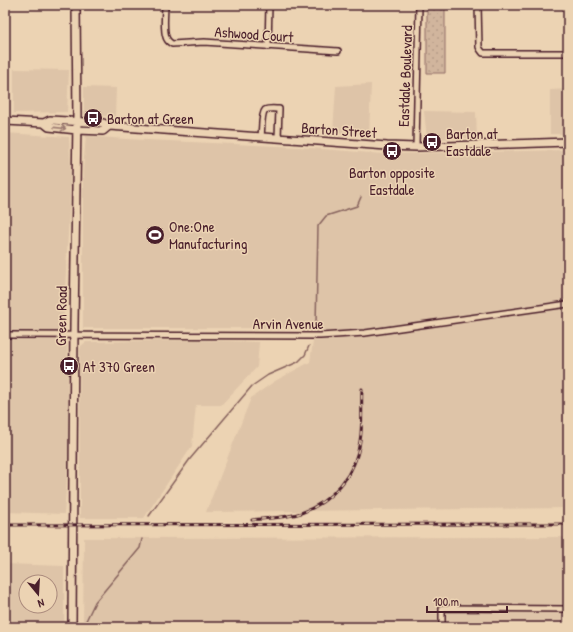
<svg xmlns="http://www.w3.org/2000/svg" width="573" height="632" font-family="'Patrick Hand',sans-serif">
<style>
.built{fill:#dec4a8;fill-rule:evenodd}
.grass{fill:url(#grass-dots);stroke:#8e6a64}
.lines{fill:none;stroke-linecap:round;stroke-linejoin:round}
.stream{stroke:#86625d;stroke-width:1.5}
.street-casing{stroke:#4a1f2b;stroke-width:8}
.secondary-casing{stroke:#4a1f2b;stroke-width:10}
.street{stroke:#ecd3b3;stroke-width:5}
.secondary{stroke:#ecd3b3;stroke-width:7}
.rail-casing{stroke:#4a1f2b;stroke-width:3}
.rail{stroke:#ecd3b3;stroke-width:1.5;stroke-dasharray:4.5;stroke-linecap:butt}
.oneway{stroke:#9b796f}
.labels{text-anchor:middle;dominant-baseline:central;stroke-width:3;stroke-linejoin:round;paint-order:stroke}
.street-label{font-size:15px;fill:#4a1f2b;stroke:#ecd3b3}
.poi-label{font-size:15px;fill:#4a1f2b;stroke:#ecd3b3;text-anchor:start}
</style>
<defs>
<pattern id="grass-dots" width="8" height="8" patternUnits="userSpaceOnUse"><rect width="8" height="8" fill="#d1b59d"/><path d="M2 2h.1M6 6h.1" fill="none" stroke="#b59b87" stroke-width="1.8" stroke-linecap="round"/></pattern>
</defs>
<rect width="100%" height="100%" fill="#ecd3b3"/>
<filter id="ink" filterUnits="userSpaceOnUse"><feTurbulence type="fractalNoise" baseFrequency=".025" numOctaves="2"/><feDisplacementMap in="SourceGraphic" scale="8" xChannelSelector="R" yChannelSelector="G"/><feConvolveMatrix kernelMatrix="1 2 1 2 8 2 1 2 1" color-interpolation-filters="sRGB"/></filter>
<g filter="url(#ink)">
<path class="built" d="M14,69L69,70L67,112L14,113Z
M371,84L369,136L333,133L336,86Z
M84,87L116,88L115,117L84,114Z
M568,89V134H550V90Z
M424,111L476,112L477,138L427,139Z
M5,133L69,137L71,176L63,327L67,343L69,453L64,514L5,512Z
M86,136L126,139L299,147L383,154L568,150V508L206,512L251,398L275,381L310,362L315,328H83V170Z
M197,340L259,342L257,367L221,405H196L192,446L144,518H80V349L81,346L86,342Z
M568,537V627H83L84,538Z
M5,564L64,566V627H5ZM26,582H50V606H26Z"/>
<path class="grass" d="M427,5H445V73H427Z"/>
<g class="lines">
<path class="stream" d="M316,324L318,226L326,216L357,206L361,197
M149,516L190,459L252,386L268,375L298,362L305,355L309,346
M83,627L95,602L140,548L142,539"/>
<g class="street-casing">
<path id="street" d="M165,5C165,15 163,28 166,37C167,41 169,42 172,44L204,42L338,51
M478,5L479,47L480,49L483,53H568
M268,47L269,5
M261,137C262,131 261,114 265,110C269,108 275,109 279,109L278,138
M416,147L419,5
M5,335L320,336L365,333L568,304
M442,627V608L568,609"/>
</g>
<g class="secondary-casing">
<path id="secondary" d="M5,121L44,123L49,127L77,130L103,131L109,126
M44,123L50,120L103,123L109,126L387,146L416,147L568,142
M72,627L74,324L77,121L76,5"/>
</g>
<use href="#street" class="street"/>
<use href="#secondary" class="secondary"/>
<g class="rail-casing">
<path id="rail" d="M252,520C268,518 285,518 301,513C332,502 356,474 360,441C363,424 361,406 362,389
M5,525L568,524"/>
</g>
<use href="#rail" class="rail"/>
</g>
<defs><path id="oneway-shaft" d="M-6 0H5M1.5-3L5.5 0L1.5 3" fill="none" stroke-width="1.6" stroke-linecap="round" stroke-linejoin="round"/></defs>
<use class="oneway" href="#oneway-shaft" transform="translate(60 128) rotate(6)"/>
</g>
<defs>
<g id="bus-disc" transform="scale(1)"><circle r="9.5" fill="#4a1f2b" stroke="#ecd3b3"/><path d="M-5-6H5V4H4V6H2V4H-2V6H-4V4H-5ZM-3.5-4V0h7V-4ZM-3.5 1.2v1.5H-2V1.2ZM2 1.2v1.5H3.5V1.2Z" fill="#fff"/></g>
<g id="stadium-disc" transform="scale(1)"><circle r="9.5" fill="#4a1f2b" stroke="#ecd3b3"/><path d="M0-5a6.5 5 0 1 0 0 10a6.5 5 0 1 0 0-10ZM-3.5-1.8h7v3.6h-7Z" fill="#fff"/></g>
</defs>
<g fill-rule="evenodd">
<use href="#bus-disc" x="93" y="118"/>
<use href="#bus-disc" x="432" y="142"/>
<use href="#bus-disc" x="392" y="151"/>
<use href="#stadium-disc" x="155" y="235"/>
<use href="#bus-disc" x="69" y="366"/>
</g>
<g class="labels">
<g class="street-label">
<text transform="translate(254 34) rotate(4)">Ashwood Court</text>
<text transform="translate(405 76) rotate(-88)">Eastdale Boulevard</text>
<text transform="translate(339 130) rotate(4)">Barton Street</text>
<text transform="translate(61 316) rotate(-89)">Green Road</text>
<text x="288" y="323">Arvin Avenue</text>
</g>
<g class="poi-label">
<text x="107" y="118">Barton at Green</text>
<text x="446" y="133">Barton at<tspan x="446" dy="17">Eastdale</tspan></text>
<text x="392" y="172" text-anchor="middle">Barton opposite<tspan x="392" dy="17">Eastdale</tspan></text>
<text x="169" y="226">One:One<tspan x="169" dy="17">Manufacturing</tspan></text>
<text x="83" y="366">At 370 Green</text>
</g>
</g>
<rect width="573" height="632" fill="none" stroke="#ecd3b3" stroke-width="20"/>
<rect x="10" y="10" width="553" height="612" fill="none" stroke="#4a1f2b" stroke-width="1.5" filter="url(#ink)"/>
<g transform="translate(38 594) rotate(162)"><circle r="19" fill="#ecd3b3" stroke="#ab8b7d"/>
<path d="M0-3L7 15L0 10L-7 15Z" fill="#4a1f2b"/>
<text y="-6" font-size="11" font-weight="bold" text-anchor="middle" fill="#4a1f2b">N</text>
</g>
<path d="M427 606v6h80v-6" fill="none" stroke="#4a1f2b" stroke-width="2"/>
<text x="433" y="606" font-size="12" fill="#4a1f2b" stroke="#ecd3b3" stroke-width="3" paint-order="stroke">100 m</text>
</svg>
